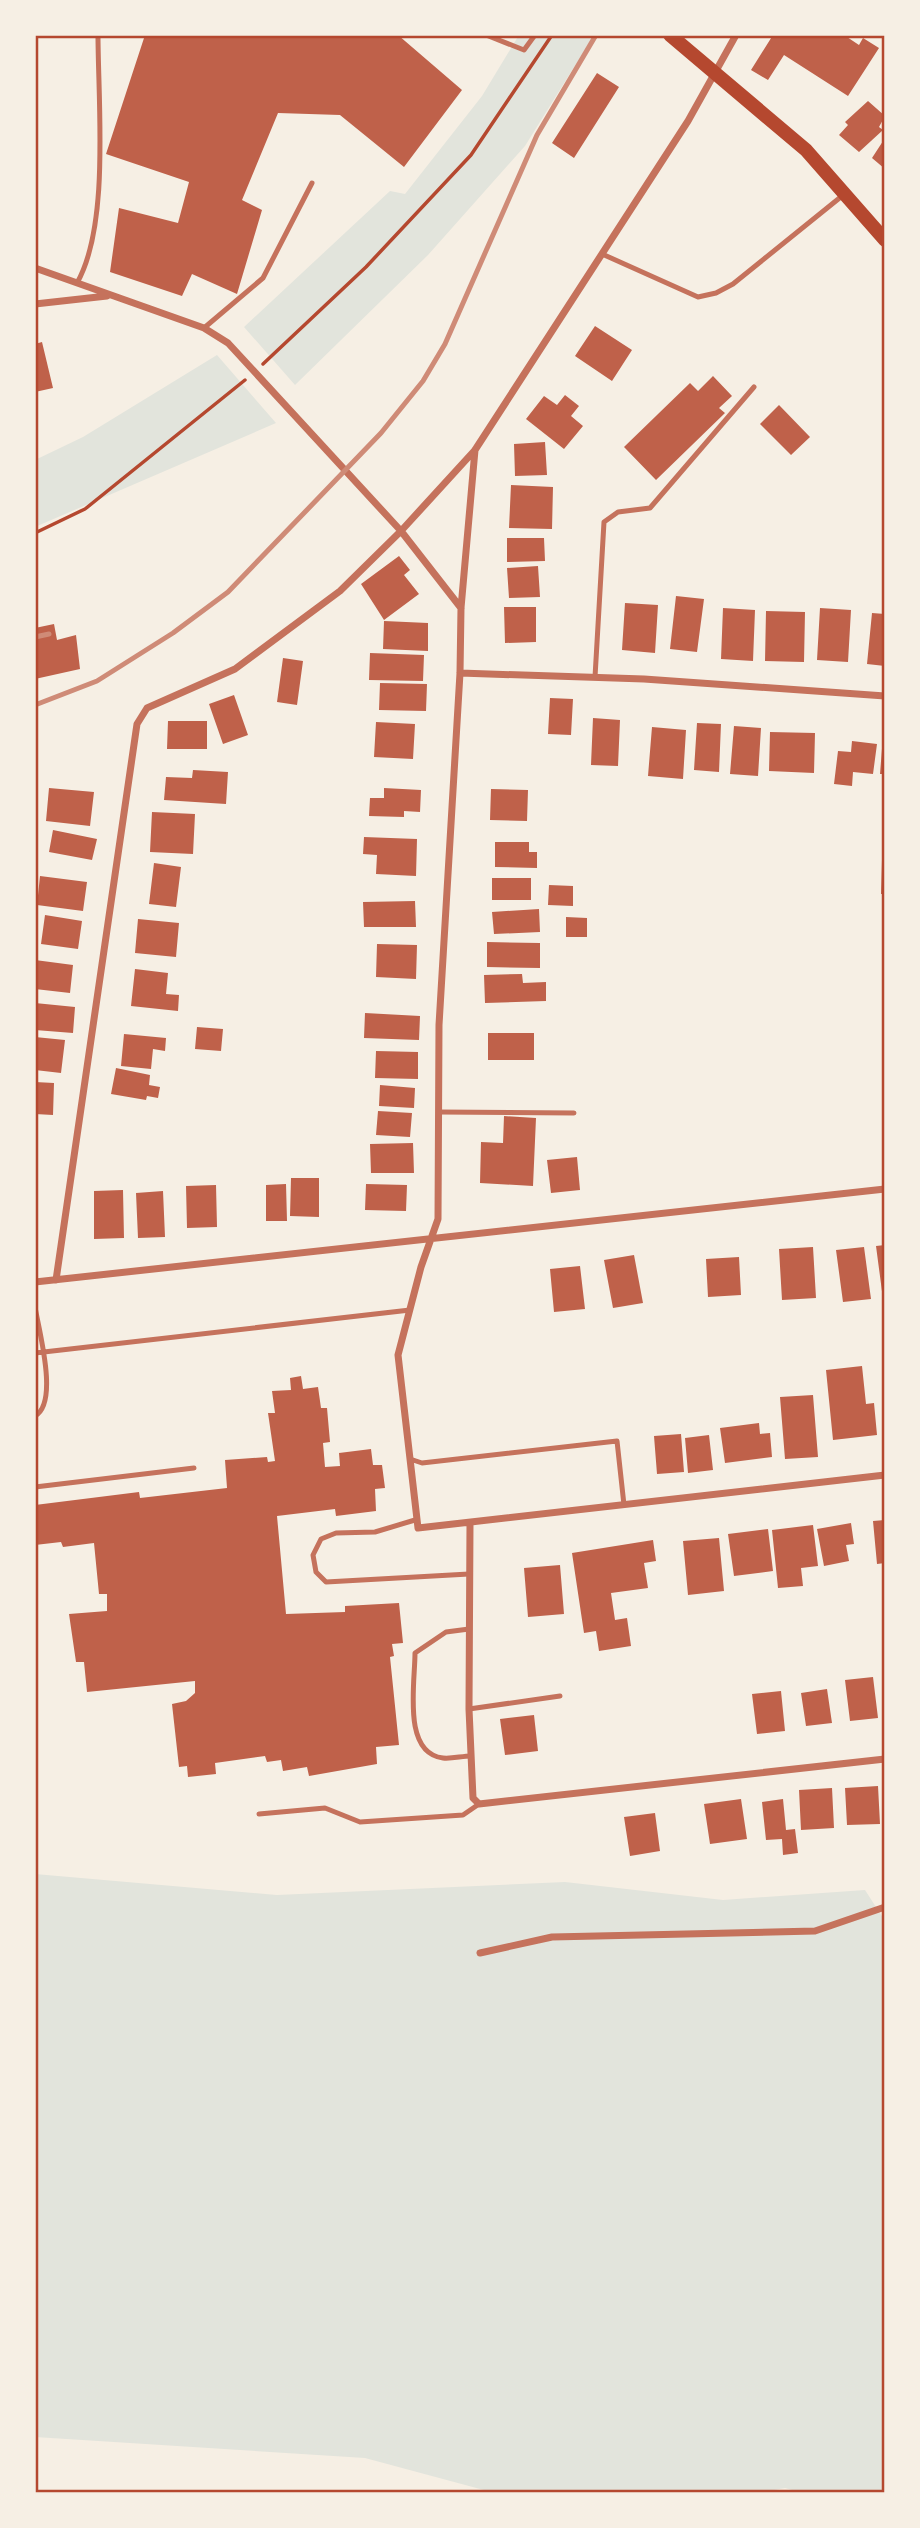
<svg xmlns="http://www.w3.org/2000/svg" width="920" height="2528" font-family="'Noto Serif',serif">
<style>
.green{fill:#e2e4dc}
.building{fill:#bf614a}
.lines{fill:none;stroke-linecap:round;stroke-linejoin:round}
.path{stroke:#b5482f;stroke-width:3.5}
.service{stroke:#c5725c;stroke-width:5}
.minor{stroke:#c5725c;stroke-width:7}
.secondary{stroke:#b5482f;stroke-width:14}
.rail{stroke:#cf8b77;stroke-width:5}
.neatline{fill:none;stroke:#b5482f;stroke-width:2.5}
</style>
<rect width="100%" height="100%" fill="#f6efe4"/>
<path class="green" d="M519,35H594L525,146L428,255L295,385L244,327L390,191L405,194L482,96Z
M217,355L276,423L35,527V460L83,437Z
M35,1874L277,1895L565,1882L723,1900L865,1890L885,1921V2493H803L785,2488L758,2493H495L365,2458L35,2437Z"/>
<path class="building" d="M145,35H398L462,90L404,167L340,115L278,113L242,200L262,210L237,294L192,274L182,296L110,272L119,208L178,223L189,182L106,154Z
M773,35H844L859,45L863,38L879,48L848,96L784,55L768,80L751,70Z
M597,73L619,87L574,158L552,143Z
M868,101L885,116L879,127L883,130L859,152L839,135L848,125L845,122Z
M885,138V169L872,158Z
M595,326L632,350L612,381L575,356Z
M42,342L53,388L35,392V344Z
M713,376L732,396L719,408L725,413L656,480L624,447L690,383L698,391Z
M565,395L579,406L571,416L583,426L564,449L526,419L544,396L557,405Z
M779,405L810,437L791,455L760,424Z
M545,442L547,475L515,476L514,444Z
M511,485L553,487L552,529L509,528Z
M507,538H544L545,561L507,562Z
M399,556L410,570L404,575L419,594L384,620L361,584Z
M538,566L540,597L509,598L507,568Z
M676,596L704,599L697,652L670,649Z
M625,603L658,605L655,653L622,650Z
M504,607H536V642L505,643Z
M723,608L755,610L753,661L721,659Z
M820,608L851,610L848,662L817,660Z
M766,611L805,612L804,662L765,661Z
M872,613L885,614V666L867,664Z
M384,621L428,623V651L383,649Z
M54,624L57,640L76,635L80,669L35,679V628Z
M370,653L424,655L423,681L369,680Z
M283,658L303,661L297,705L277,702Z
M380,683L427,684L426,711L379,710Z
M234,695L248,735L223,744L209,704Z
M550,698L573,699L571,735L548,734Z
M593,718L620,720L618,766L591,765Z
M168,721H207V749H167Z
M376,722L415,724L413,759L374,757Z
M697,723L721,724L719,772L694,770Z
M734,726L761,728L758,776L730,774Z
M652,727L686,730L683,779L648,776Z
M770,732L815,733L814,773L769,771Z
M883,736H885V774H880Z
M852,741L877,744L873,774L853,772L852,786L834,784L838,751L851,752Z
M193,770L228,772L226,804L164,800L166,777L192,778Z
M49,788L94,792L90,826L46,821Z
M384,788L421,790L420,812L404,811V817L369,816L370,798H384Z
M491,789L528,790L527,821L490,820Z
M152,812L195,814L193,854L150,852Z
M53,830L97,839L92,860L49,852Z
M364,837L417,839L416,876L376,874L377,855L363,854Z
M495,842H529V852H537V868L495,867Z
M882,860H885V894H881Z
M154,863L181,867L176,907L149,904Z
M40,876L87,882L83,911L37,905Z
M492,878H531V900H492Z
M549,885L573,886V906L548,905Z
M415,901L416,927H364L363,902Z
M539,909L540,932L494,934L492,912Z
M45,915L82,921L78,949L41,944Z
M566,917L587,918V937H566Z
M138,919L179,923L176,957L135,953Z
M487,942L540,943V968L487,967Z
M377,944L417,945L416,979L376,977Z
M35,960L73,965L70,993L35,989Z
M135,969L168,973L166,994L179,995L178,1011L131,1006Z
M522,974L523,983L546,982V1001L485,1003L484,975Z
M35,1003L75,1007L73,1033L35,1030Z
M365,1013L420,1016L419,1040L364,1038Z
M197,1027L223,1029L221,1051L195,1049Z
M488,1033H534V1060H488Z
M124,1034L166,1038L165,1051L153,1049L151,1069L121,1066Z
M35,1037L65,1040L61,1073L35,1070Z
M376,1051L418,1052V1079L375,1078Z
M116,1068L150,1075L149,1085L160,1087L158,1098L147,1096L146,1100L111,1094Z
M35,1082L54,1083L53,1115L35,1114Z
M380,1085L415,1088L414,1108L379,1106Z
M378,1111L412,1113L410,1137L376,1135Z
M504,1116L536,1118L533,1186L480,1183L481,1142L503,1143Z
M413,1143L414,1173H371L370,1144Z
M577,1157L580,1190L551,1193L547,1160Z
M291,1178H319V1217L290,1216Z
M286,1184L287,1221H266V1185Z
M366,1184L407,1185L406,1211L365,1210Z
M216,1185L217,1227L187,1228L186,1186Z
M123,1190L124,1238L94,1239V1191Z
M163,1191L165,1237L138,1238L136,1193Z
M885,1245V1299H883L876,1246Z
M813,1247L816,1298L782,1300L779,1249Z
M864,1247L871,1299L843,1302L836,1250Z
M634,1255L643,1303L613,1308L604,1260Z
M739,1257L741,1295L708,1297L706,1259Z
M580,1266L585,1309L554,1312L550,1269Z
M862,1366L866,1404L874,1403L877,1435L833,1440L826,1370Z
M301,1376L303,1389L318,1387L321,1408H327L330,1442L323,1443L325,1467L340,1466L339,1453L371,1449L373,1465H382L385,1488L375,1489L376,1511L336,1516L335,1509L277,1516L286,1614L345,1612V1606L399,1603L403,1643L392,1644L394,1656L390,1657L399,1745L376,1747L377,1764L309,1776L307,1767L283,1771L281,1760L267,1762L265,1756L215,1763L216,1774L188,1777L187,1766L179,1767L172,1704L186,1701L195,1693V1681L87,1692L84,1662H76L69,1614L107,1611V1594H99L94,1543L63,1547L61,1542L35,1545V1505L139,1492L140,1498L227,1488L225,1460L267,1457L268,1462L275,1461L268,1413H275L272,1391L291,1390L290,1378Z
M813,1395L818,1457L785,1459L780,1397Z
M759,1423L760,1434L770,1433L772,1457L725,1463L720,1428Z
M681,1434L684,1472L657,1474L654,1436Z
M709,1435L713,1470L688,1473L685,1438Z
M885,1520V1563L877,1564L873,1521Z
M851,1523L854,1544L846,1545L849,1561L824,1566L817,1529Z
M813,1525L818,1566L801,1568L803,1586L778,1588L772,1530Z
M768,1529L773,1571L734,1576L728,1534Z
M719,1538L724,1591L688,1595L683,1541Z
M653,1540L656,1561L644,1563L648,1588L611,1593L615,1620L627,1618L631,1646L599,1651L596,1631L584,1633L572,1553Z
M560,1565L564,1614L528,1617L524,1568Z
M873,1677L878,1718L850,1721L845,1680Z
M827,1689L832,1723L806,1726L801,1693Z
M781,1691L785,1731L757,1734L752,1694Z
M534,1715L538,1751L505,1755L500,1719Z
M878,1786L880,1824L847,1825L845,1788Z
M832,1788L834,1828L801,1830L799,1790Z
M741,1799L747,1839L710,1844L704,1804Z
M783,1799L786,1830L795,1829L798,1853L783,1855L782,1839L766,1840L762,1802Z
M655,1813L660,1851L630,1856L624,1817Z"/>
<g class="lines">
<path class="path" d="M263,364L366,267L471,155L552,35
M35,533L85,509L245,380"/>
<path class="service" d="M486,35L524,50L535,35
M602,254L698,297L716,293L733,284L842,196
M77,283C110,225 98,103 98,35
M204,328L263,278L312,183
M595,677L604,522L618,512L650,508L754,387
M439,1112L574,1113
M35,1307C39,1331 59,1403 35,1416
M35,1353L410,1310
M410,1459L422,1463L617,1441L624,1505
M35,1487L194,1468
M415,1520L375,1532L336,1533L321,1539L313,1555L316,1572L326,1582L469,1574
M469,1629L446,1632L415,1653C415,1684 402,1753 443,1758C452,1759 462,1756 471,1756
M469,1709L560,1696
M259,1814L325,1808L360,1822L463,1815L479,1804"/>
<path class="minor" d="M35,268L204,328L228,343L401,531L461,608
M35,304L107,296
M475,450L461,608L460,673L439,1025L438,1219L421,1267L398,1355L418,1528L885,1475
M460,673L644,679L885,696
M56,1280L137,724L147,708L235,669L340,591L401,531L475,450L688,121L736,35
M35,1282L885,1189
M470,1523L469,1709L473,1798L479,1804L885,1759
M480,1953L552,1937L815,1931L885,1907"/>
<path class="secondary" d="M670,35L806,150L885,240"/>
<path class="rail" d="M35,637L49,634
M35,705L97,681L173,633L228,592L381,433L423,381L445,344L537,135L596,35"/>
</g>
<rect width="920" height="2528" fill="none" stroke="#f6efe4" stroke-width="74"/>
<rect x="37" y="37" width="846" height="2454" class="neatline"/>
</svg>
